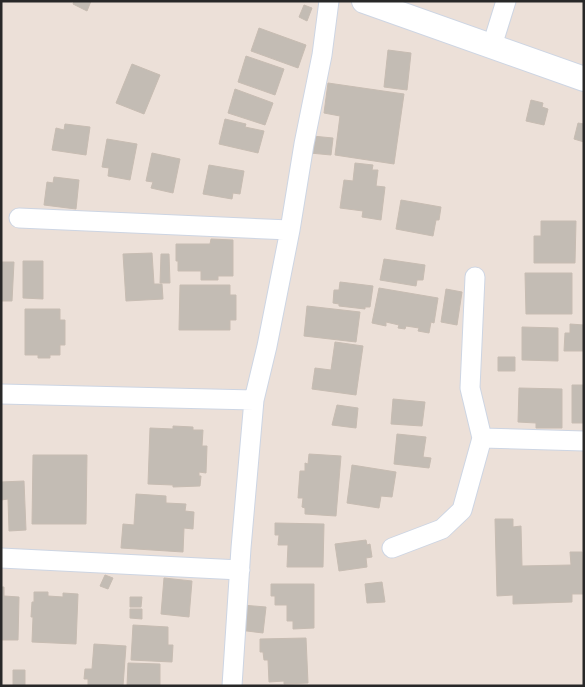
<svg xmlns="http://www.w3.org/2000/svg" width="585" height="687" font-family="'Work Sans',sans-serif">
<style>
.building{fill:#c3bcb4;stroke:#c7bcb2}
.lines{fill:none;stroke-linecap:round;stroke-linejoin:round}
.minor-casing{stroke:#cdd5e3;stroke-width:21}
.tertiary-casing{stroke:#cdd5e3;stroke-width:26}
.minor{stroke:#fff;stroke-width:19}
.tertiary{stroke:#fff;stroke-width:24}
</style>
<rect width="100%" height="100%" fill="#ece0d8"/>
<path class="building" d="M74,1H91L87,11L73,4Z
M304,5L312,8L307,21L299,17Z
M259,28L306,45L298,68L251,51Z
M388,50L411,53L407,90L384,87Z
M246,56L284,69L275,95L238,82Z
M132,64L160,75L144,114L116,103Z
M328,83L404,94L394,164L335,155L340,116L324,113Z
M235,89L273,103L265,125L228,113Z
M531,100L543,103L542,107L548,109L544,125L526,121Z
M225,119L246,124L245,127L264,131L258,153L219,144Z
M578,123L584,124V142L574,139Z
M65,124L90,127L86,155L52,150L56,128L64,130Z
M312,136L333,138L331,155L310,153Z
M107,139L137,144L130,180L108,176L109,168L102,167Z
M152,153L180,159L173,193L151,188L153,182L146,181Z
M355,163L373,165L372,170H378L376,186L385,187L381,220L362,217L363,211L340,208L344,180L353,181Z
M209,165L244,171L240,194L233,193L232,199L203,194Z
M54,177L79,180L76,209L44,205L47,182L53,183Z
M401,200L441,207L439,220H436L433,236L396,229Z
M541,221H576L575,263H534V236H541Z
M211,239L233,240V276H218V280H201V271H178V261H176V244H210Z
M152,253L154,284H162L163,299L126,301L123,254Z
M161,254H169L170,283H160Z
M384,259L425,265L423,280H417L416,286L380,280Z
M23,261H43V299L23,298Z
M1,262H14L12,301H1Z
M525,273H572V314H526Z
M340,282L373,286L370,307H365V309L339,306V304L333,303L334,290H339Z
M180,285H230V295H236V320H230V330H179Z
M379,288L438,298L434,323L431,322L429,333L418,331L419,328L406,326L405,329L398,328L399,325L386,322V326L372,323Z
M446,289L462,292L457,325L441,322Z
M307,306L360,312L356,342L304,336Z
M25,309H60V320H65V345H60V355H50V358H38V355H25Z
M570,324L584,325V351H564L565,333H570Z
M522,327L558,328V361L522,360Z
M335,342L363,346L356,395L312,389L315,368L331,370Z
M498,357H515V371H498Z
M572,385H584V423H572Z
M519,388L562,389V428H536V423L518,422Z
M393,399L425,402L422,426L391,424Z
M337,405L358,408L356,428L332,425Z
M173,426L193,427V430H203L202,446H207L206,473L199,472V476H201L200,486L173,487V485L148,484L150,428L173,429Z
M397,434L426,437L423,457L431,458L429,468L394,464Z
M309,454L341,456L336,516L305,514V508L302,507L303,498H298L300,471H305V463L308,464Z
M33,455H87L86,524H32Z
M352,465L396,472L392,497L381,496L379,508L347,503Z
M24,481L26,530L9,531L8,499L1,500V482Z
M136,494L166,496V503L186,504L185,511L194,512L193,529L184,528L183,552L121,548L123,524L134,525Z
M495,519H513V527L521,526L522,566L571,565L570,552H582L583,594H572V602L513,604V595L497,596Z
M275,523L324,524L323,567H287L288,545H278L279,535H275Z
M366,540L367,545L370,544L372,557L366,558L367,567L339,571L335,544Z
M105,575L113,578L108,589L100,586Z
M164,578L192,581L189,617L161,614Z
M382,582L385,602L367,603L365,584Z
M271,584H314V628L293,629V621H287V605H275V596H271Z
M1,587H4V596L19,597L18,640H1Z
M34,592H48V596L63,597V593L78,594L76,644L32,642L33,617H31L32,602H34Z
M130,597H142L141,607H130Z
M242,605L266,607L263,633L239,630Z
M130,609H142V619L130,618Z
M133,625L168,627V645H173L172,662L131,660Z
M306,638L308,683L284,684V681L269,682L268,660H264L263,652H260V639Z
M94,644L126,646L123,686H88V679H84L85,669H92Z
M128,663L160,664V686H127Z
M13,670H25V686H13Z"/>
<g class="lines">
<g class="minor-casing">
<path id="minor" d="M492,46L506,1
M19,218L290,230
M1,394L254,400
M482,438L584,441
M392,548L442,529L462,510L482,438L470,388L475,277
M1,558L240,570
M232,686L241,548L254,400L267,346L290,230L304,144L322,55L329,1"/>
</g>
<g class="tertiary-casing">
<path id="tertiary" d="M364,1L584,79"/>
</g>
<use href="#minor" class="minor"/>
<use href="#tertiary" class="tertiary"/>
</g>
<rect width="585" height="687" fill="none" stroke="#282828" stroke-width="5"/>
</svg>
